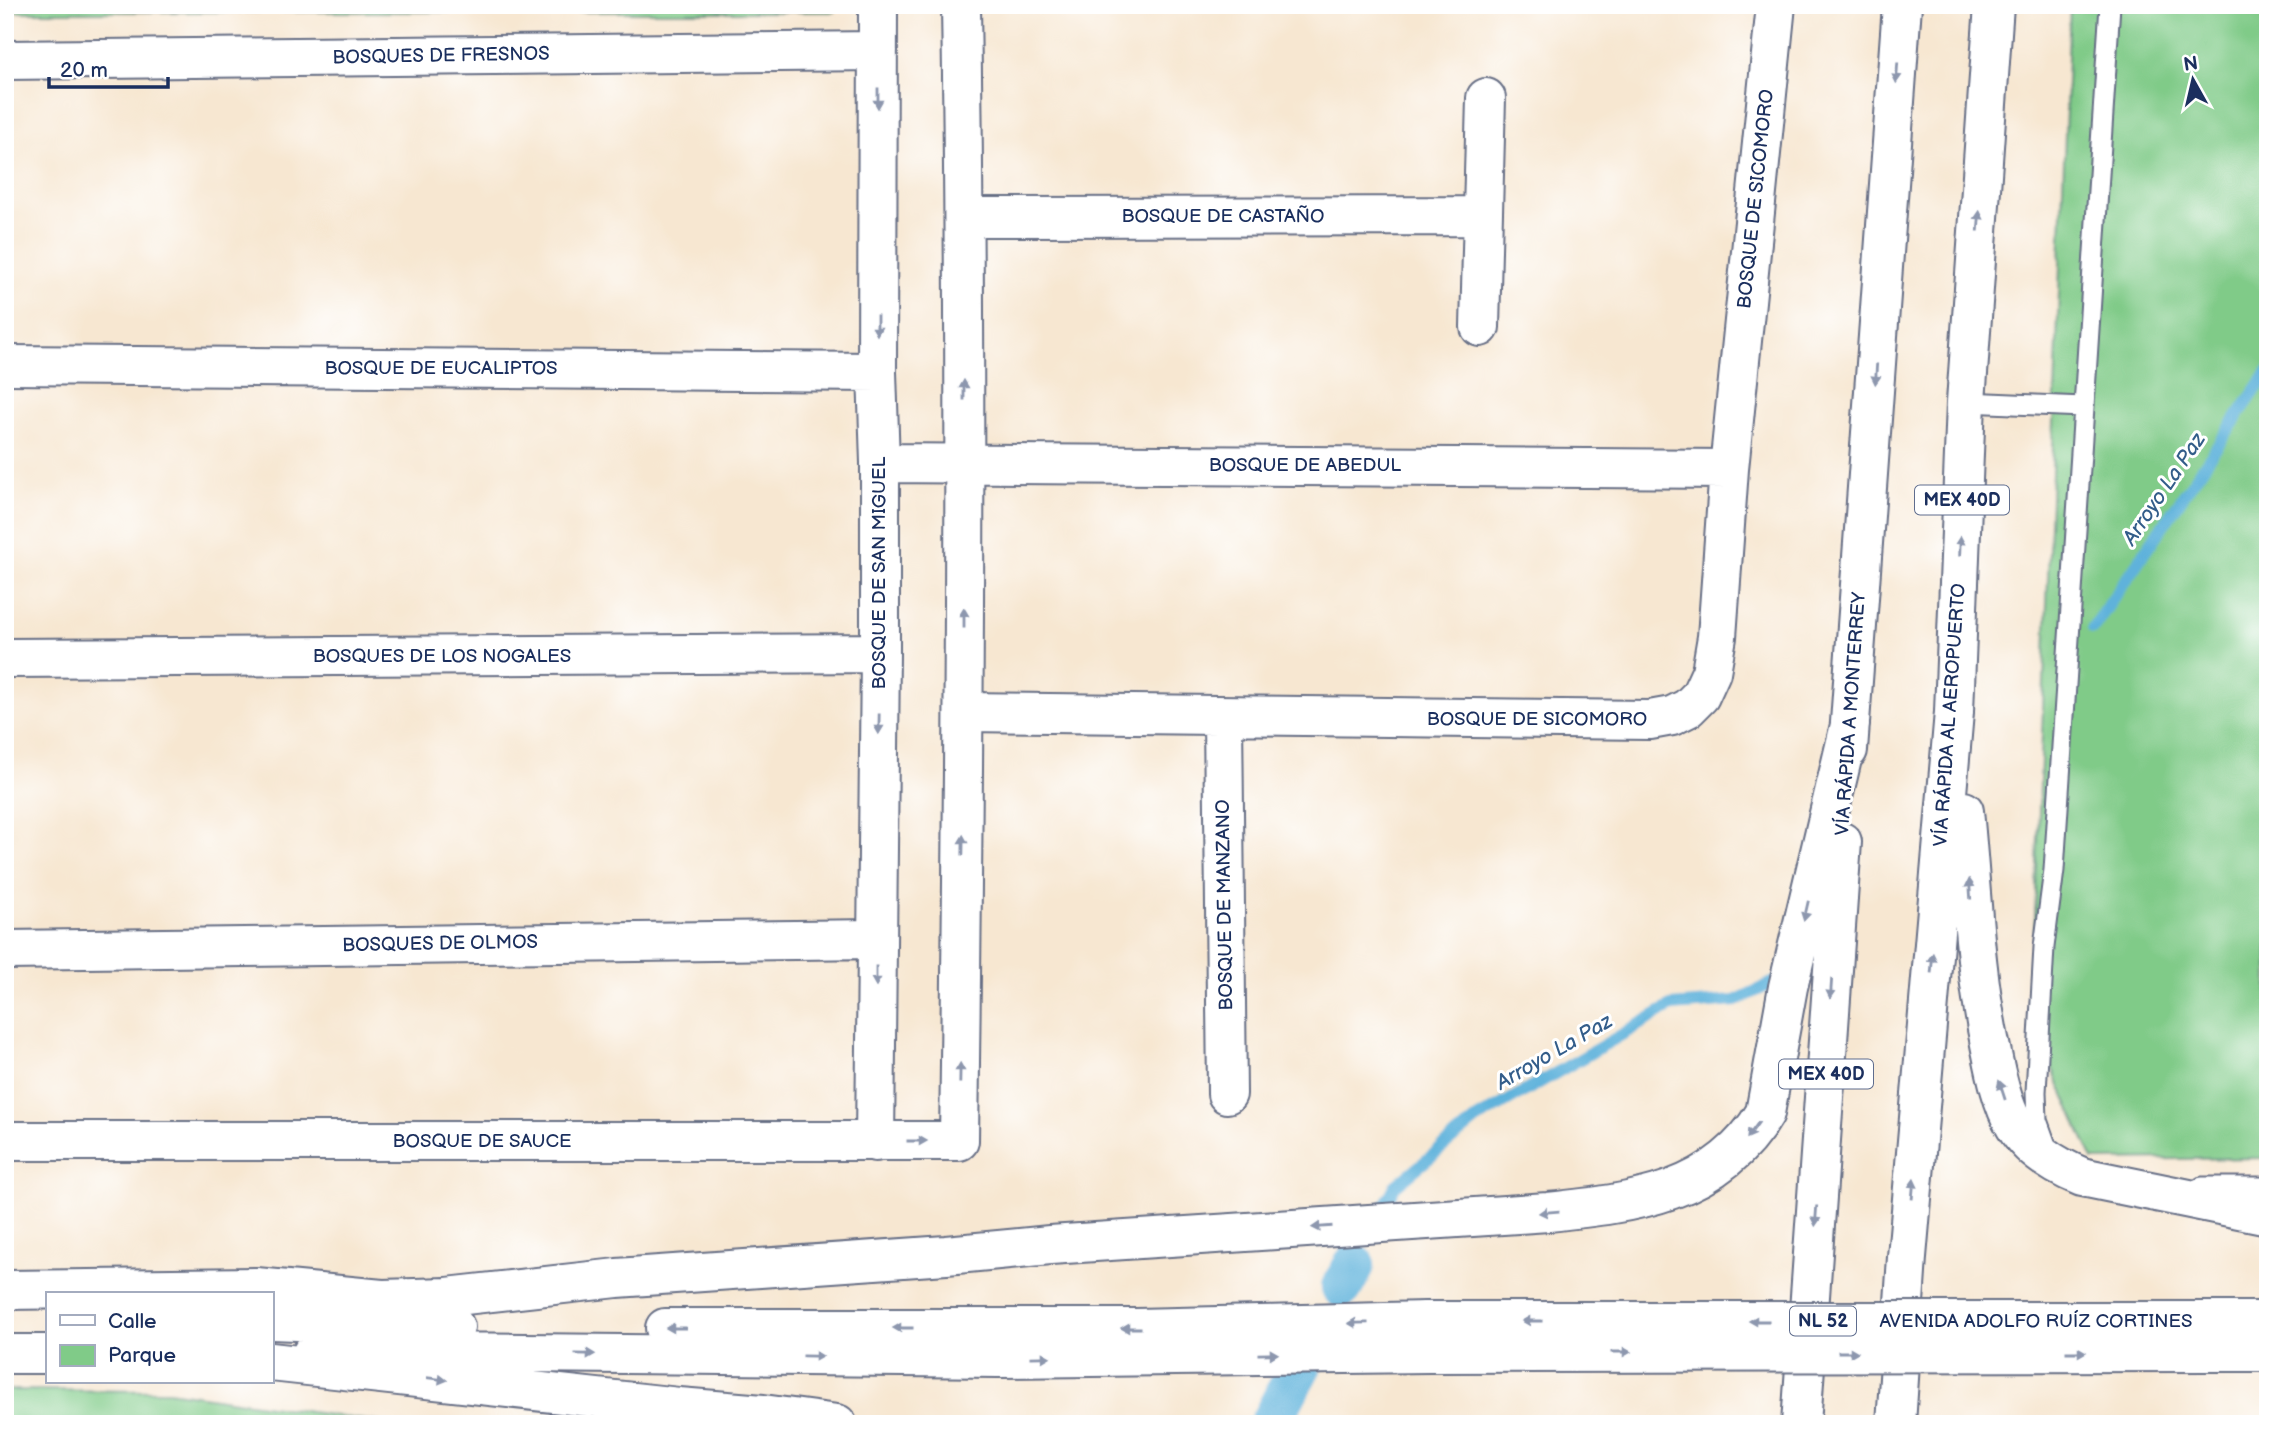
<svg xmlns="http://www.w3.org/2000/svg" width="2273" height="1429" font-family="'Balsamiq Sans',sans-serif">
<style>
.green{fill:#80cb88;stroke:#4e7d73;stroke-width:2}
.lines{fill:none;stroke-linecap:round;stroke-linejoin:round}
.stream{stroke:#5fb2db;stroke-width:12}
.canal{stroke:#5fb2db;stroke-width:42}
.lane-casing{stroke:#686f86;stroke-width:23}
.street-casing{stroke:#686f86;stroke-width:42}
.primary-casing{stroke:#686f86;stroke-width:42}
.highway-casing{stroke:#686f86;stroke-width:42}
.lane{stroke:#fff;stroke-width:19}
.street{stroke:#fff;stroke-width:38}
.primary{stroke:#fff;stroke-width:38}
.highway{stroke:#fff;stroke-width:38}
.primary-bridge-casing{stroke:#686f86;stroke-width:42;stroke-linecap:butt}
.primary-bridge{stroke:#fff;stroke-width:38}
.oneway{fill:#8d97ae}
.labels{text-anchor:middle;dominant-baseline:central;stroke-width:6;stroke-linejoin:round;paint-order:stroke}
.shield{fill:#fff;stroke:#5f6d8e;stroke-width:2}
.shield-label{font-size:18px;font-weight:bold;fill:#1b2f5e}
.street-label{font-size:19px;fill:#1b2f5e;stroke:#fff}
.water-label{font-size:21px;font-style:italic;fill:#335d8a;stroke:#fff}
</style>
<rect width="100%" height="100%" fill="#fff"/>
<filter id="ink" filterUnits="userSpaceOnUse"><feTurbulence type="fractalNoise" baseFrequency=".0143" numOctaves="2"/><feDisplacementMap in="SourceGraphic" scale="14" xChannelSelector="R" yChannelSelector="G"/><feConvolveMatrix kernelMatrix="1 2 1 2 8 2 1 2 1" color-interpolation-filters="sRGB"/></filter>
<filter id="wash" filterUnits="userSpaceOnUse"><feTurbulence type="fractalNoise" baseFrequency=".00686" numOctaves="4" result="noise"/><feDisplacementMap in="SourceGraphic" scale="28" xChannelSelector="R" yChannelSelector="G"/><feGaussianBlur stdDeviation="1.57" result="paint"/><feColorMatrix in="noise" values="0 0 0 0 0 0 0 0 0 0 0 0 0 0 0 0 0 1.4 0 .05"/><feComposite in="paint" operator="in"/></filter>
<g filter="url(#wash)">
<rect width="100%" height="100%" fill="#f7e7d1"/>
<path class="green" d="M5,5H835V12H5Z
M2070,5H2268V1158L2093,1160L2031,1020Z
M5,1390L169,1391L391,1424H5Z"/>
<g class="lines">
<path class="stream" d="M2093,628L2268,372
M1381,1213L1395,1186L1477,1119L1671,1006L1735,1001L1779,980"/>
<path class="canal" d="M1342,1287L1354,1265
M1270,1424L1305,1357"/>
</g>
</g>
<g filter="url(#ink)">
<g class="lines">
<g class="lane-casing">
<path id="lane" d="M1966,402L2084,407
M2047,1148L2037,1120L2036,1092L2044,947L2054,870L2110,5
M2202,1187H2268"/>
</g>
<g class="street-casing">
<path id="street" d="M5,60L878,51
M965,217L1482,216
M1480,327L1486,98
M5,365L877,372
M880,463L1729,469
M5,658L880,653
M964,712L1650,720L1672,716L1688,708L1700,696L1711,672L1717,637L1729,469L1776,5
M1223,717L1227,1094
M5,950L876,939
M5,1141H959C964,763 967,384 961,5
M875,1142L880,653V463L877,372L878,5"/>
</g>
<g class="primary-casing">
<path id="primary" d="M271,1320L455,1327
M2219,1321H2268
M665,1328H1136L1426,1321
M2218,1352H2268
M312,1353L438,1352L999,1358L1430,1353
M5,1354H47"/>
</g>
<g class="highway-casing">
<path id="highway" d="M1848,750L1902,5
M1964,811C1972,891 1974,970 1991,1049C1996,1074 2002,1104 2015,1126C2030,1151 2055,1166 2082,1177L2268,1215
M5,1290L256,1287L382,1299L447,1297L617,1278L946,1255L1050,1245L1548,1212C1634,1203 1717,1194 1765,1113L1788,987L1850,725
M271,1362L679,1407L763,1414L837,1424
M1801,1424L1842,842
M1896,1424L1907,1257L1954,712L1966,402L1994,5"/>
</g>
<use href="#lane" class="lane"/>
<use href="#street" class="street"/>
<use href="#primary" class="primary"/>
<use href="#highway" class="highway"/>
<g class="primary-bridge-casing">
<path id="primary-bridge" d="M1426,1321H2219
M1430,1353L2218,1352"/>
</g>
<use href="#primary-bridge" class="primary-bridge"/>
</g>
<defs><path id="oneway-solid" d="M-6-.8H1V-3.2L6.5 0L1 3.2V.8H-6Z" transform="scale(1.75)"/></defs>
<g class="oneway">
<use href="#oneway-solid" transform="translate(1897 73) rotate(94)"/>
<use href="#oneway-solid" transform="translate(878 98) rotate(90)"/>
<use href="#oneway-solid" transform="translate(1979 221) rotate(-86)"/>
<use href="#oneway-solid" transform="translate(877 325) rotate(90)"/>
<use href="#oneway-solid" transform="translate(1876 374) rotate(94)"/>
<use href="#oneway-solid" transform="translate(964 390) rotate(-90)"/>
<use href="#oneway-solid" transform="translate(1960 546) rotate(-88)"/>
<use href="#oneway-solid" transform="translate(964 618) rotate(-90)"/>
<use href="#oneway-solid" transform="translate(879 724) rotate(91)"/>
<use href="#oneway-solid" transform="translate(963 845) rotate(-89)"/>
<use href="#oneway-solid" transform="translate(1970 889) rotate(-94)"/>
<use href="#oneway-solid" transform="translate(1806 911) rotate(103)"/>
<use href="#oneway-solid" transform="translate(1932 963) rotate(-85)"/>
<use href="#oneway-solid" transform="translate(876 976) rotate(90)"/>
<use href="#oneway-solid" transform="translate(1831 989) rotate(94)"/>
<use href="#oneway-solid" transform="translate(960 1073) rotate(-89)"/>
<use href="#oneway-solid" transform="translate(2002 1090) rotate(-108)"/>
<use href="#oneway-solid" transform="translate(1753 1130) rotate(126)"/>
<use href="#oneway-solid" transform="translate(917 1141)"/>
<use href="#oneway-solid" transform="translate(1913 1189) rotate(-85)"/>
<use href="#oneway-solid" transform="translate(1549 1212) rotate(175)"/>
<use href="#oneway-solid" transform="translate(1816 1216) rotate(94)"/>
<use href="#oneway-solid" transform="translate(1322 1227) rotate(176)"/>
<use href="#oneway-solid" transform="translate(1532 1321) rotate(180)"/>
<use href="#oneway-solid" transform="translate(1759 1321) rotate(180)"/>
<use href="#oneway-solid" transform="translate(1358 1323) rotate(179)"/>
<use href="#oneway-solid" transform="translate(676 1328) rotate(-180)"/>
<use href="#oneway-solid" transform="translate(903 1328) rotate(-180)"/>
<use href="#oneway-solid" transform="translate(1131 1328) rotate(180)"/>
<use href="#oneway-solid" transform="translate(1621 1352)"/>
<use href="#oneway-solid" transform="translate(1848 1352)"/>
<use href="#oneway-solid" transform="translate(2076 1352)"/>
<use href="#oneway-solid" transform="translate(585 1354) rotate(1)"/>
<use href="#oneway-solid" transform="translate(1268 1354) rotate(-1)"/>
<use href="#oneway-solid" transform="translate(813 1356) rotate(1)"/>
<use href="#oneway-solid" transform="translate(1040 1357) rotate(-1)"/>
<use href="#oneway-solid" transform="translate(437 1379) rotate(7)"/>
</g>
</g>
<g class="labels">
<g class="shield">
<rect x="1915" y="485.5" width="94" height="29" rx="5"/>
<rect x="1779" y="1059.5" width="94" height="29" rx="5"/>
<rect x="1790" y="1306.5" width="66" height="29" rx="5"/>
</g>
<g class="shield-label">
<text x="1962" y="500">MEX 40D</text>
<text x="1826" y="1074">MEX 40D</text>
<text x="1823" y="1321">NL 52</text>
</g>
<g class="street-label">
<text transform="translate(441 56) rotate(-1)">BOSQUES DE FRESNOS</text>
<text transform="translate(1756 199) rotate(-84)">BOSQUE DE SICOMORO</text>
<text x="1223" y="216">BOSQUE DE CASTAÑO</text>
<text x="441" y="368">BOSQUE DE EUCALIPTOS</text>
<text x="1305" y="465">BOSQUE DE ABEDUL</text>
<text transform="translate(879 573) rotate(-90)">BOSQUE DE SAN MIGUEL</text>
<text x="442" y="656">BOSQUES DE LOS NOGALES</text>
<text transform="translate(1851 714) rotate(-86)">VÍA RÁPIDA A MONTERREY</text>
<text transform="translate(1950 715) rotate(-86)">VÍA RÁPIDA AL AEROPUERTO</text>
<text x="1537" y="719">BOSQUE DE SICOMORO</text>
<text transform="translate(1225 905) rotate(-91)">BOSQUE DE MANZANO</text>
<text transform="translate(440 944) rotate(-1)">BOSQUES DE OLMOS</text>
<text x="482" y="1141">BOSQUE DE SAUCE</text>
<text x="2036" y="1321">AVENIDA ADOLFO RUÍZ CORTINES</text>
</g>
<g class="water-label">
<text transform="translate(2164 489) rotate(-56)">Arroyo La Paz</text>
<text transform="translate(1554 1052) rotate(-30)">Arroyo La Paz</text>
</g>
</g>
<rect width="2273" height="1429" fill="none" stroke="#fff" stroke-width="28"/>
<rect x="46" y="1292" width="228" height="91" fill="#ffffff" stroke="#a4acbf" stroke-width="2"/>
<rect x="60" y="1315" width="35" height="10" fill="#ffffff" stroke="#a4acbf" stroke-width="2"/>
<text x="108" y="1328" font-size="21" fill="#1b2f5e">Calle</text>
<rect x="60" y="1345" width="35" height="21" fill="#80cb88" stroke="#a4acbf" stroke-width="2"/>
<text x="108" y="1362" font-size="21" fill="#1b2f5e">Parque</text>
<g transform="translate(2193 80) rotate(352)" stroke="#ffffff" stroke-width="5" paint-order="stroke">
<path d="M0-5L12 26L0 18L-12 26Z" fill="#1b2f5e"/>
<text y="-10" font-size="19" font-weight="bold" text-anchor="middle" fill="#1b2f5e">N</text>
</g>
<path d="M49 77v10h119v-10" fill="none" stroke="#1b2f5e" stroke-width="3.5"/>
<text x="60" y="77" font-size="21" fill="#1b2f5e" stroke="#ffffff" stroke-width="5" paint-order="stroke">20 m</text>
</svg>
